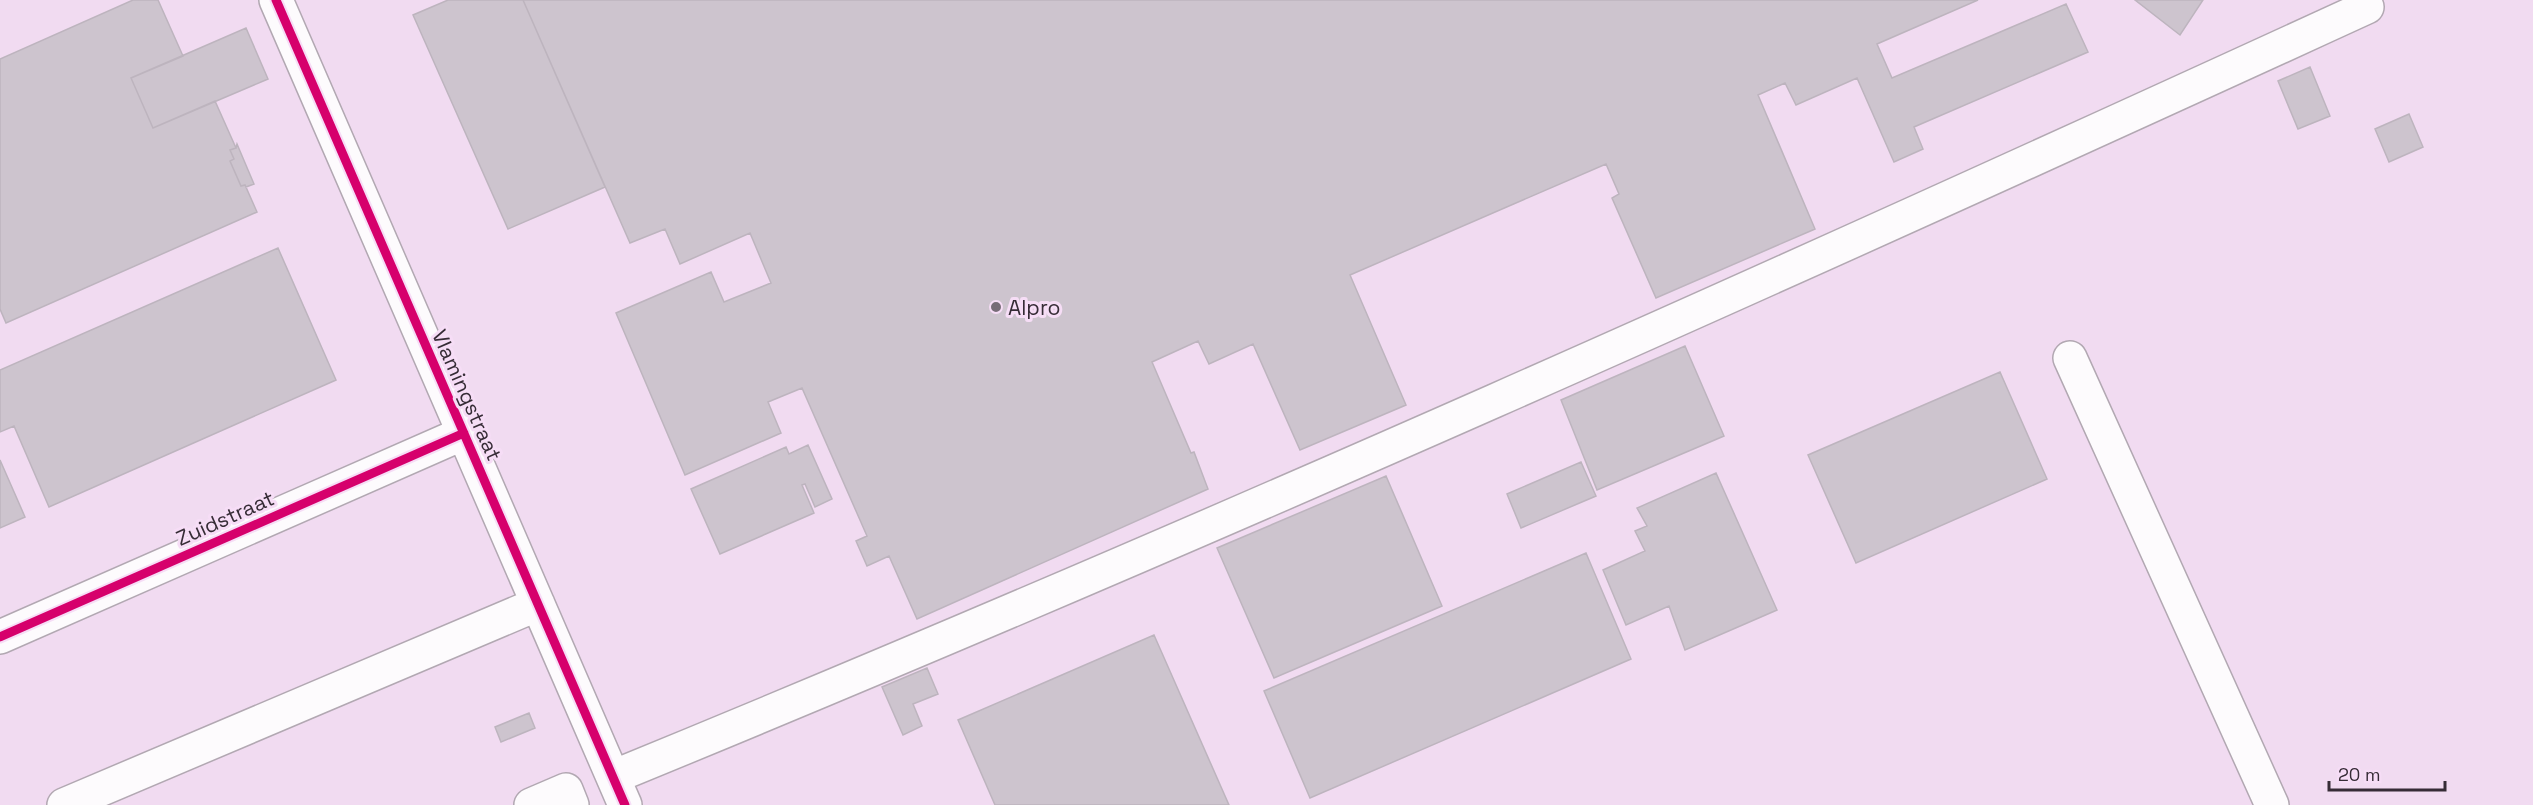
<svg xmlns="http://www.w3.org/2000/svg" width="2533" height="805" font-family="'Space Grotesk',sans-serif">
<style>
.built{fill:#f1dbf1}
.building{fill:#cdc4ce;stroke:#bdb4be;stroke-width:1.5}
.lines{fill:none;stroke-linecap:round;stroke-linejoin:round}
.minor-casing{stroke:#b2a8b2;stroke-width:36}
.minor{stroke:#fdfbfd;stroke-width:33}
.cycleway-casing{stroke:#f6ddf6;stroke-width:13}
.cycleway{stroke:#d6006c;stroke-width:9}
.poi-dot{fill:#776c77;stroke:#f6ddf6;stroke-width:2}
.labels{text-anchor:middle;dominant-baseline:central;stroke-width:6;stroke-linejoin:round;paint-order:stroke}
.poi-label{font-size:21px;fill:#362c36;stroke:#f6ddf6;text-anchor:start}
.street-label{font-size:21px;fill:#362c36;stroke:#f6ddf6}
</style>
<rect width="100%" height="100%" fill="#f0e3f0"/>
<path class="built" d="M0,0H2533V805H0Z"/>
<path class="building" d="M133,0H158L183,56L131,78L153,128L215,101L236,148L230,150L234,159L230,161L241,186L245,185L257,212L6,323L0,309V59Z
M448,0H523L605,187L508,229L413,15Z
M523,0H1978L1877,44L1892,78L2066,4L2088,52L1914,127L1923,149L1894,162L1857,78L1796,105L1785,83L1758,95L1815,229L1656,298L1612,198L1619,194L1606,164L1350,275L1406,405L1300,450L1253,344L1209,364L1198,341L1152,362L1191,453L1194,452L1208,489L917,619L889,556L867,566L856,541L867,536L802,388L768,402L781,433L685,475L616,313L711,272L724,302L771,283L750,233L680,264L665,229L630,243Z
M2135,0H2203L2180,35Z
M246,28L268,79L153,128L131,78Z
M2310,67L2330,116L2298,129L2278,81Z
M2409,114L2423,147L2389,162L2375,129Z
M237,144L254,184L246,187L245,185L241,186L230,161L234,159L230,150L236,148Z
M278,248L336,380L49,507L14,426L0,432V370Z
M1685,346L1724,436L1597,490L1561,400Z
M2000,372L2047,479L1856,563L1808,455Z
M808,445L832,499L815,507L805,484L802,485L814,513L720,554L691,489L786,447L789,454Z
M0,460L25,517L0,528Z
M1581,462L1596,496L1521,528L1507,494Z
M1716,473L1777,610L1685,650L1669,606L1626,625L1603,570L1645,551L1635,531L1647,526L1637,508Z
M1386,476L1442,606L1274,678L1217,548Z
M1586,553L1631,659L1310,798L1264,691Z
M1154,635L1229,805H995L958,720Z
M927,668L938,694L913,704L922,726L903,735L882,687Z
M529,713L535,728L501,742L495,727Z"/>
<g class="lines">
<g class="minor-casing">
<path id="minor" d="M276,0L625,805
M2070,358L2272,805
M0,637L464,433
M613,777C1204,535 1787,273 2367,7L2360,0
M64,805L538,604
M531,805L566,790L572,805"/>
</g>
<use href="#minor" class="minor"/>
<g class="cycleway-casing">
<path id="cycleway" d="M276,0L625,805
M0,637L464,433"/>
</g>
<use href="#cycleway" class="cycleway"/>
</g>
<circle class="poi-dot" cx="996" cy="307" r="6"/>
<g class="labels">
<g class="poi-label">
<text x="1008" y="307">Alpro</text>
</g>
<g class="street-label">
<text transform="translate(467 395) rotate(66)">Vlamingstraat</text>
<text transform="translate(225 518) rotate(-24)">Zuidstraat</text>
</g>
</g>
<path d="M2329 781v9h116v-9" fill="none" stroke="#362c36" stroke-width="3"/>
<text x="2338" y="781" font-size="18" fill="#362c36" stroke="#f6ddf6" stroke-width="4.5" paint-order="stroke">20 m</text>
</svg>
